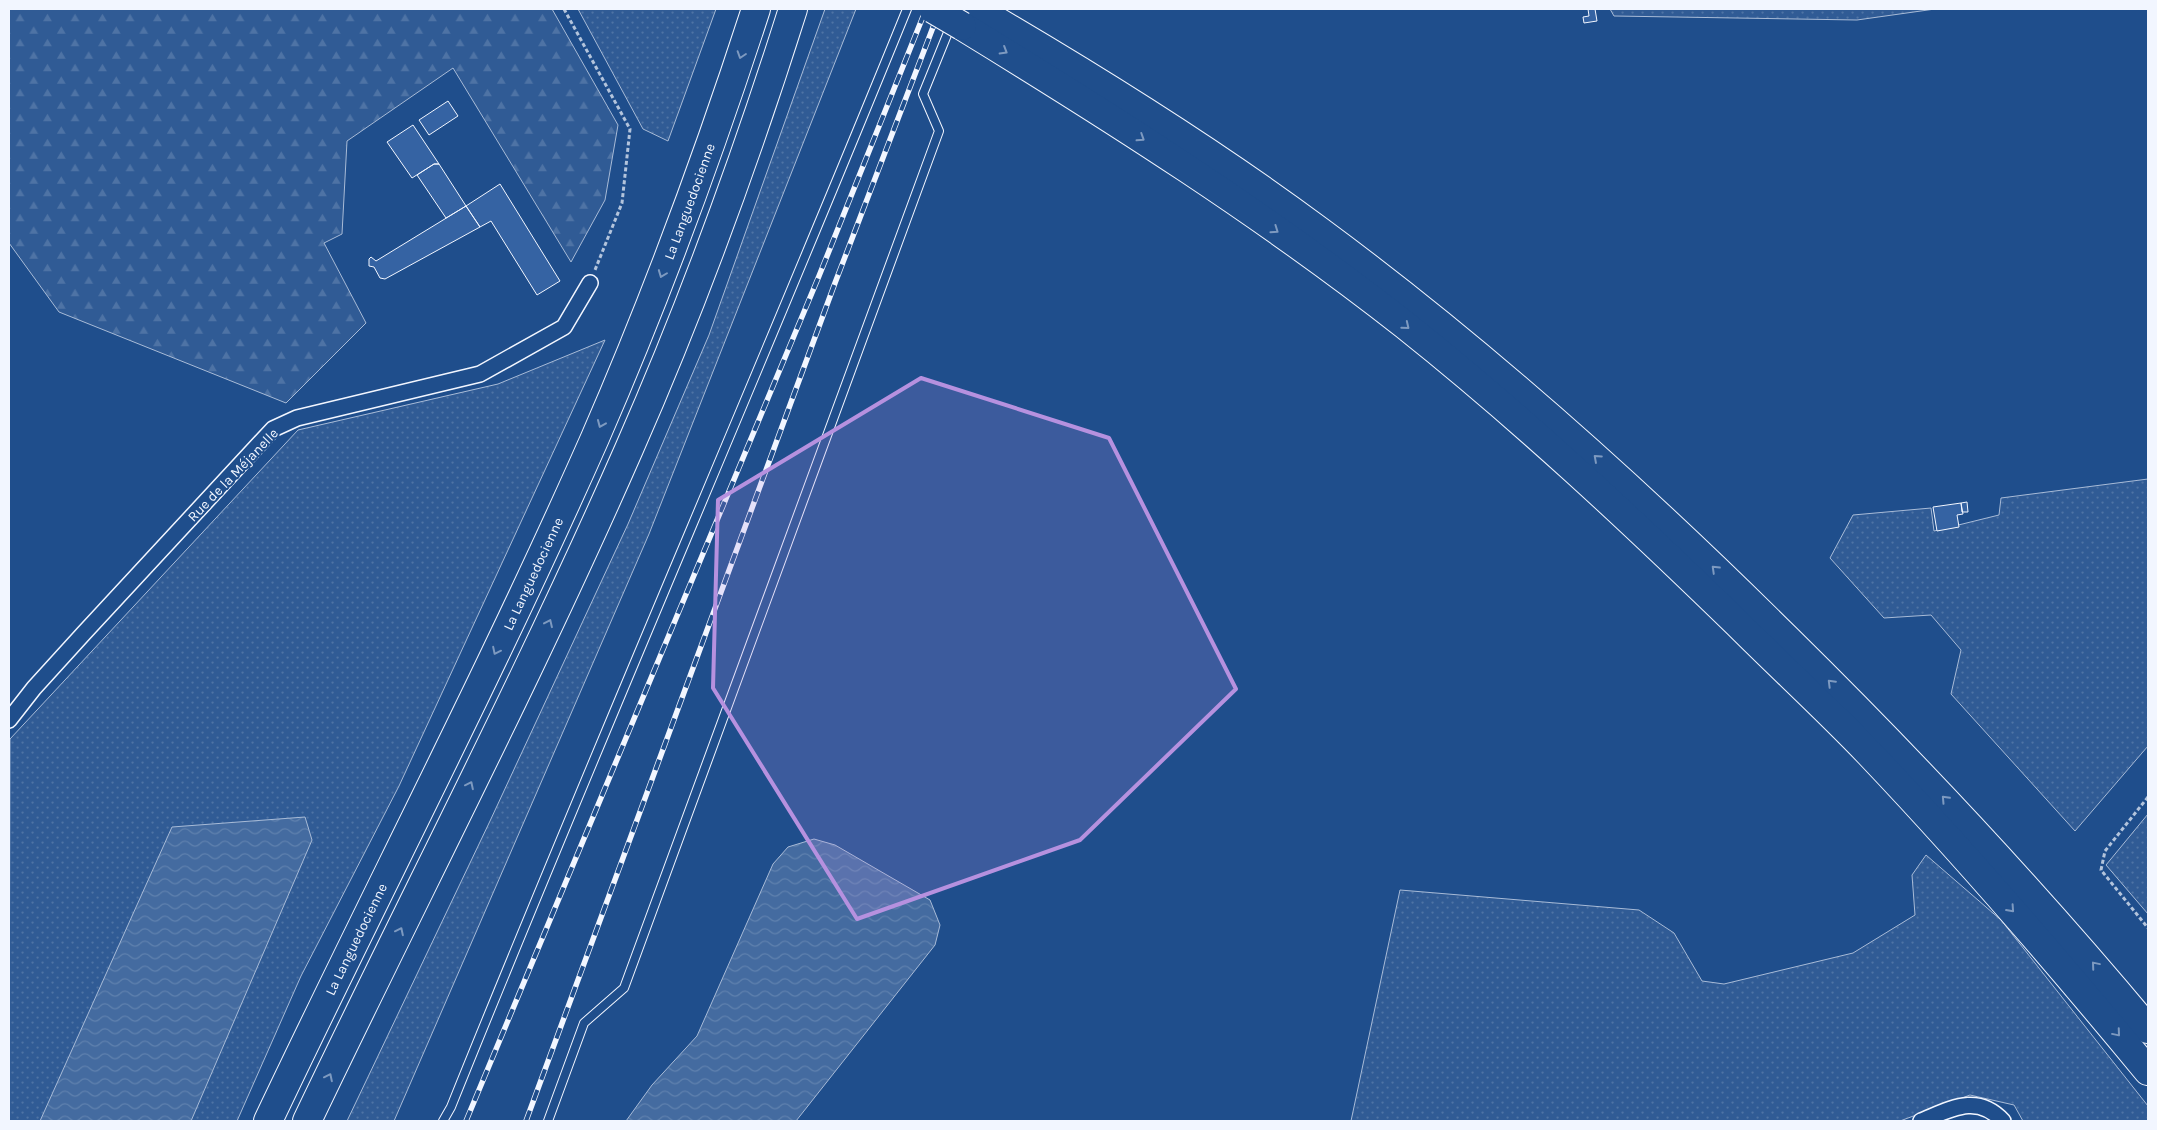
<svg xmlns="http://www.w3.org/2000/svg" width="2157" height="1130" font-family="Karla,sans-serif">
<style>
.grass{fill:url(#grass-dots);stroke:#a8bbd7}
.forest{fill:url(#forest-firs);stroke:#a8bbd7}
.water{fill:url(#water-waves);stroke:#a8bbd7}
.building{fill:#3563a3;stroke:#f2f6ff}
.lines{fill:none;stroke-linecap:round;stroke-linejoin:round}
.lane-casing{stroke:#f2f6ff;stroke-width:10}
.street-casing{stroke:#f2f6ff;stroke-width:18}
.highway-casing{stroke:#f2f6ff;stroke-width:30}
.path{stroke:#b3c4dc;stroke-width:3;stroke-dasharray:4 2.5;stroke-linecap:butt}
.lane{stroke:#1f4e8c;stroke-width:8}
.street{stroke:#1f4e8c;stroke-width:15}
.highway{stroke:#1f4e8c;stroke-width:28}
.rail-casing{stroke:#f2f6ff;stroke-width:5.5}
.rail{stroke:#1f4e8c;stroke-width:4;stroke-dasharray:11;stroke-linecap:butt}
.highway-bridge-casing{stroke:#f2f6ff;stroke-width:30;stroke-linecap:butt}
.highway-bridge{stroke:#1f4e8c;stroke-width:28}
.oneway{stroke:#7e9ac0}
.marked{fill:#b691df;fill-opacity:0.2;stroke:#b691df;stroke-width:4;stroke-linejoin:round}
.labels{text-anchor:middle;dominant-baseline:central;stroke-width:4;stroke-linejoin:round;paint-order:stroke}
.street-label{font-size:14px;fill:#f2f6ff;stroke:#1f4e8c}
</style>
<defs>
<pattern id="grass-dots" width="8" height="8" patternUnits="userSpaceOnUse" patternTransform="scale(1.25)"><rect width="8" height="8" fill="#305b95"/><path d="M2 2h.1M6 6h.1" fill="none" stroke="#4e73a5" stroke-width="1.8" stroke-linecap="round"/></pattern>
<pattern id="forest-firs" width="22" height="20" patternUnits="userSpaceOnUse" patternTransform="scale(1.25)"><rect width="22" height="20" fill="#305b95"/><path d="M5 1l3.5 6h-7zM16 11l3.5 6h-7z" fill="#4e73a5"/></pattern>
<pattern id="water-waves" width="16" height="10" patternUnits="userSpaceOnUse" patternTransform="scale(1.25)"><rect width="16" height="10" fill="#446ba0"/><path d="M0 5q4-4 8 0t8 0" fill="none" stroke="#5f81ae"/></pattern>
</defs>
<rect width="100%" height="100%" fill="#1f4e8c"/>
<path class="grass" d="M578,9H716L668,141L643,129Z
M825,9H856L649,534L394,1121H347L490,821L628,524L709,335Z
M1610,9H1935L1857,20L1614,16Z
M605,340L399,786L301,976L237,1121H9L10,739L298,430L498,384Z
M2148,479V746L2075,831L1951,694L1961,650L1931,615L1884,618L1830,558L1853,515L1931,508L1934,531L1999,515L2001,498Z
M2148,814V914L2106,865Z
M1926,855L2001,920L2148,1106V1121H2023L2014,1105L1970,1095L1900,1121H1351L1400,890L1639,910L1674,933L1702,981L1724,984L1853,953L1915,915L1912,875Z"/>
<path class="forest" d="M9,9H552L618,125L605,200L571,262L453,68L347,141L342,234L324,243L366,323L286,403L59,312L9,243Z"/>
<path class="water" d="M305,817L312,840L191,1121H40L172,827Z
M814,839L835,845L930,900L940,925L935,945L796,1121H626L652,1085L697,1036L773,864L788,847Z"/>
<path class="building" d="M1588,9H1595L1597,21L1584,23L1583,17L1589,16Z
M448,101L458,116L429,135L419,120Z
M413,125L439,164H434L412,178L387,142Z
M434,164H439L466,206L446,218L417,175Z
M500,184L560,281L537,295L491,221L480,227L466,206Z
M466,206L480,227L385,279L380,278L374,267L369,266V259L371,257L376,261Z
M1967,502L1968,512H1962L1961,503Z
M1961,503L1963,514L1957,515L1959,527L1937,531L1933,507Z"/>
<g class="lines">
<g class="lane-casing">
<path id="lane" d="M443,1121L451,1107C599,739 758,376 907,9
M548,1121L584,1023L624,988L939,131L923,94L951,25"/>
</g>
<g class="street-casing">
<path id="street" d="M9,720L34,688L84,633L273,429L297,418L480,374L564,327L590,283
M1921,1121C1951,1109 1977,1093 2003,1121"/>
</g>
<g class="highway-casing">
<g id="highway">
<path d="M976,9C1093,77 1209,149 1318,230C1485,353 1639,492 1786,638C1913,763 2034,892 2148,1029"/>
<path d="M962,26C1114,119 1265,215 1405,325C1522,418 1631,520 1738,624C1781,667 1827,709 1869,753C1966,855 2058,962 2148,1071"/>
<path id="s1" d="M268,1121C376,893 493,669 595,438C656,298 709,154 756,9"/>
<path d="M307,1121C414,897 529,677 629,449C692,306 746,158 793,9"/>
</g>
</g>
<path class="path" d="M564,9L630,129L622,203L595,270
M2148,797L2105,851L2101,870L2148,928"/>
<use href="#lane" class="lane"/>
<use href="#street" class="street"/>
<use href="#highway" class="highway"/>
<g class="rail-casing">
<path id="rail" d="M466,1121L819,276L926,9
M526,1121L835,283L940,9"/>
</g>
<use href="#rail" class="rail"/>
<g class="highway-bridge-casing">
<path id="highway-bridge" d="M933,9L962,26"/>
</g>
<use href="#highway-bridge" class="highway-bridge"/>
</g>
<defs><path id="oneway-chevron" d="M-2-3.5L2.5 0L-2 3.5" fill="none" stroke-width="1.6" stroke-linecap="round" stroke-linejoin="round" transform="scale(1.25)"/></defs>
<g class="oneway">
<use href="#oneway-chevron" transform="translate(1004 51) rotate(31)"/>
<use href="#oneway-chevron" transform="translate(741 55) rotate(108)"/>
<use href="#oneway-chevron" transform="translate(1141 138) rotate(33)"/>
<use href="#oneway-chevron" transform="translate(1275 230) rotate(35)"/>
<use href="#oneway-chevron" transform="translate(662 274) rotate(111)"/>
<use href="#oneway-chevron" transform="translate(1406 326) rotate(39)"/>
<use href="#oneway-chevron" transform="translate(601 424) rotate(113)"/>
<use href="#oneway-chevron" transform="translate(1597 458) rotate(-138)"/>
<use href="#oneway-chevron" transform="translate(1715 569) rotate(-136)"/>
<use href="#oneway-chevron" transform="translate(549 623) rotate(-65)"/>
<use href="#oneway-chevron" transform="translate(496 651) rotate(116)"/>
<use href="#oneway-chevron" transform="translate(1831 683) rotate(-135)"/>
<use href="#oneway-chevron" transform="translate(470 785) rotate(-64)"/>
<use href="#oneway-chevron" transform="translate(1945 799) rotate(-133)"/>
<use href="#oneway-chevron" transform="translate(2011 909) rotate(48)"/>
<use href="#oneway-chevron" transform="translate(400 931) rotate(-64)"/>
<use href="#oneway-chevron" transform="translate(2095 965) rotate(-130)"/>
<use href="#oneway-chevron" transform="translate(2117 1033) rotate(50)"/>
<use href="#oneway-chevron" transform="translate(329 1077) rotate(-64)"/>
</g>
<path class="marked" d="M921,378L1109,438L1236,689L1080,840L857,919L713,688L718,500Z"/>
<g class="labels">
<g class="street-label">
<text stroke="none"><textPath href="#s1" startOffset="1012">La Languedocienne</textPath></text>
<text transform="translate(233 475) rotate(-46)">Rue de la Méjanelle</text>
<text stroke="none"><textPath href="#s1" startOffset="608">La Languedocienne</textPath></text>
<text stroke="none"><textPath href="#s1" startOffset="202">La Languedocienne</textPath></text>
</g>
</g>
<rect width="2157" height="1130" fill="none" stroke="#f2f6ff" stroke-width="20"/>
</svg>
